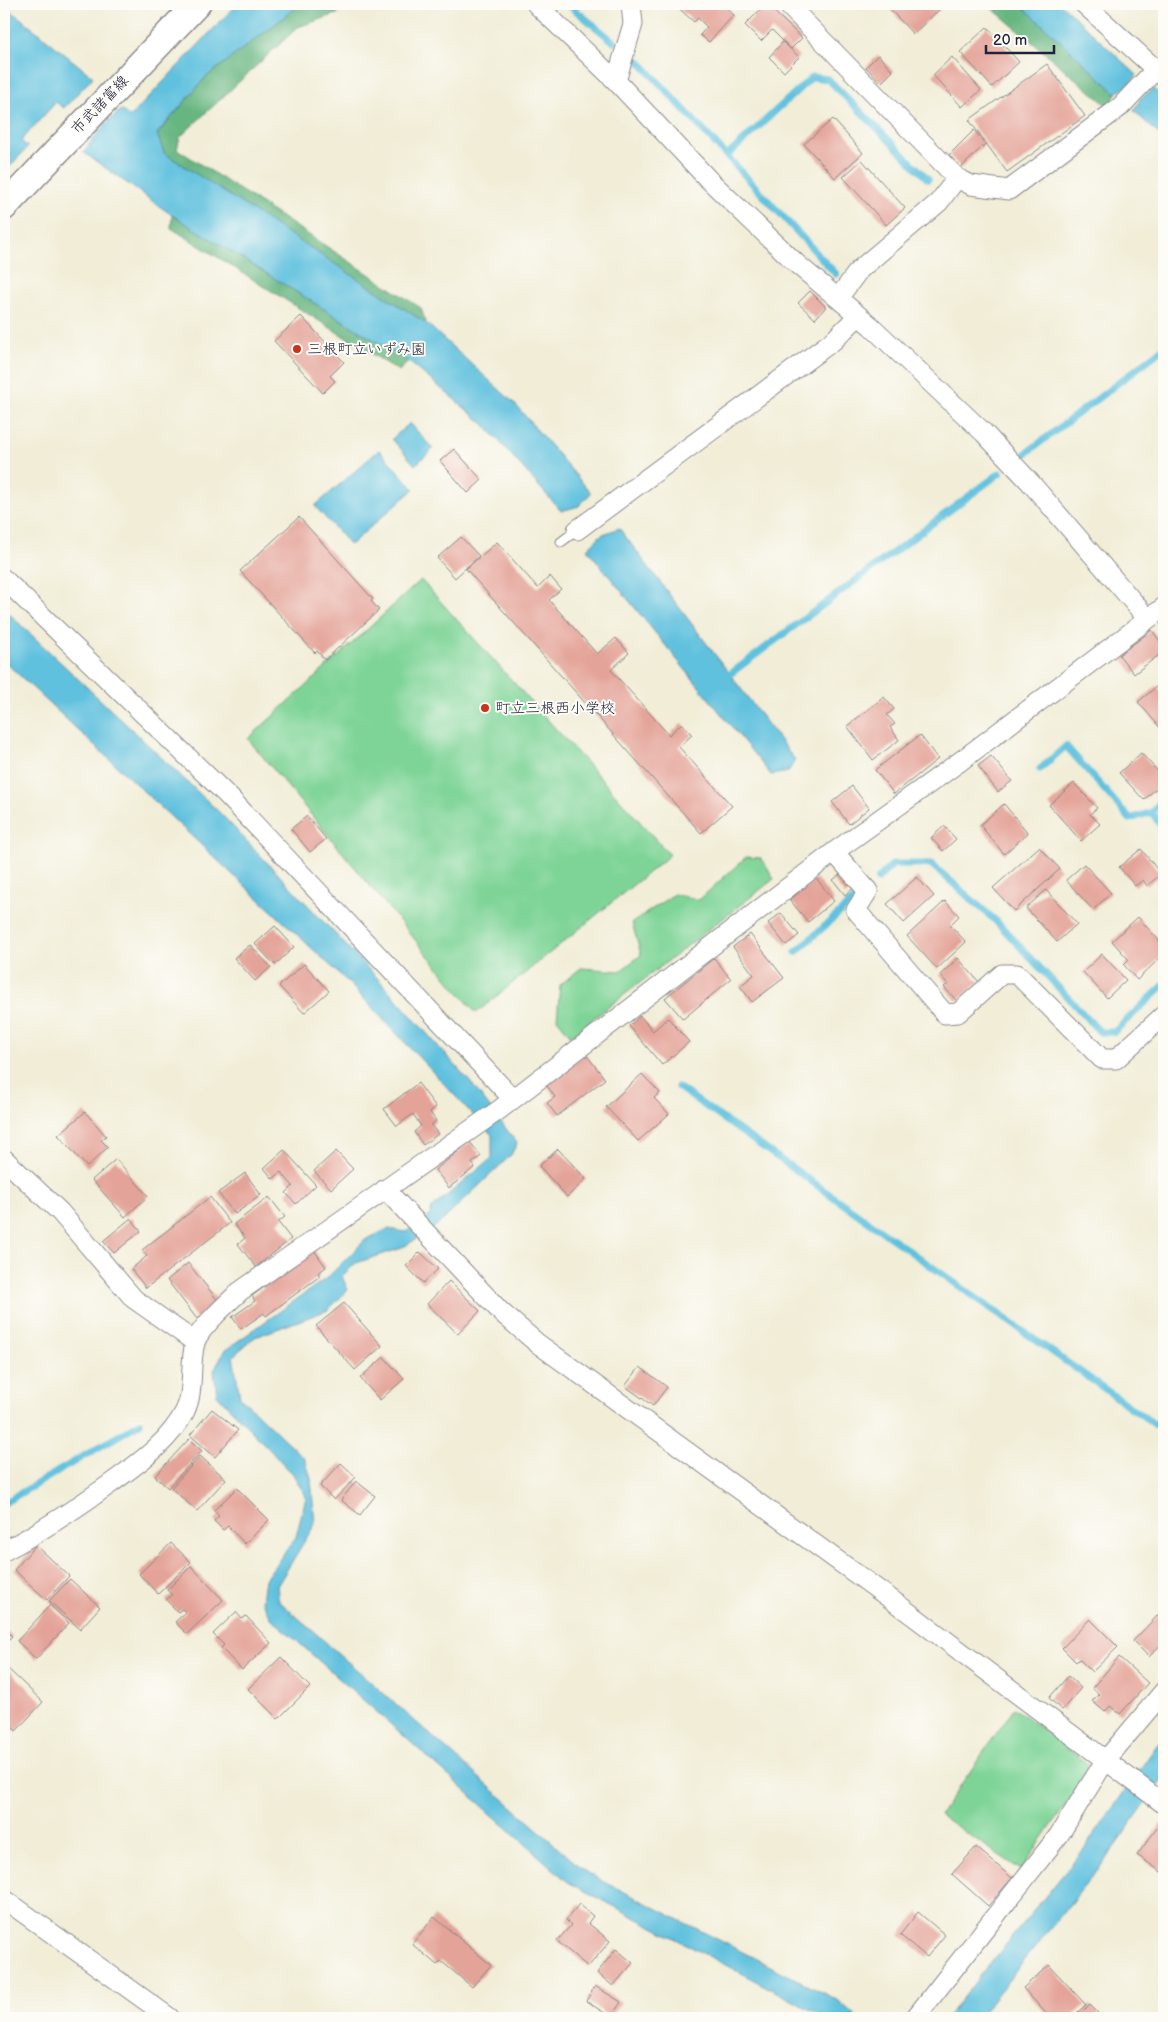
<svg xmlns="http://www.w3.org/2000/svg" width="1168" height="2022" font-family="'Balsamiq Sans','Klee One',sans-serif">
<style>
.green{fill:#7ed497;stroke:#507b69}
.forest{fill:#66b680;stroke:#446c5e}
.water{fill:#60c1de;stroke:#41728c}
.lines{fill:none;stroke-linecap:round;stroke-linejoin:round}
.stream{stroke:#60c1de;stroke-width:7}
.building{fill:#e4a398}
.service-casing{stroke:#8a8889;stroke-width:11}
.minor-casing{stroke:#8a8889;stroke-width:21}
.secondary-casing{stroke:#8a8889;stroke-width:29}
.service{stroke:#fff;stroke-width:9}
.minor{stroke:#fff;stroke-width:19}
.secondary{stroke:#fff;stroke-width:26}
.poi-dot{fill:#c8321e;stroke:#fdfcf7;stroke-width:2}
.labels{text-anchor:middle;dominant-baseline:central;stroke-width:4;stroke-linejoin:round;paint-order:stroke}
.street-label{font-size:15px;fill:#22223b;stroke:#fdfcf7}
.poi-label{font-size:15px;fill:#22223b;stroke:#fdfcf7;text-anchor:start}
</style>
<rect width="100%" height="100%" fill="#fdfcf7"/>
<filter id="ink" filterUnits="userSpaceOnUse"><feTurbulence type="fractalNoise" baseFrequency=".02" numOctaves="2"/><feDisplacementMap in="SourceGraphic" scale="10" xChannelSelector="R" yChannelSelector="G"/><feConvolveMatrix kernelMatrix="1 2 1 2 8 2 1 2 1" color-interpolation-filters="sRGB"/></filter>
<filter id="wash" filterUnits="userSpaceOnUse"><feTurbulence type="fractalNoise" baseFrequency=".0096" numOctaves="4" result="noise"/><feDisplacementMap in="SourceGraphic" scale="20" xChannelSelector="R" yChannelSelector="G"/><feGaussianBlur stdDeviation="1.12" result="paint"/><feColorMatrix in="noise" values="0 0 0 0 0 0 0 0 0 0 0 0 0 0 0 0 0 1.4 0 .05"/><feComposite in="paint" operator="in"/></filter>
<g filter="url(#wash)">
<rect width="100%" height="100%" fill="#f1edd7"/>
<path class="green" d="M421,580L670,855L476,1013L248,739Z
M746,857L761,858L774,879L571,1036L557,1019L560,985L581,968L620,971L641,955L632,923L674,894L699,900Z
M1014,1708L1092,1767L1021,1870L940,1815Z"/>
<path class="forest" d="M301,4H342L337,14L298,27L180,137L177,149L421,308L426,323L164,153L157,135L205,78Z
M987,4H1020L1116,93L1110,108Z
M172,215L408,361L399,371L171,228Z"/>
<path class="water" d="M237,4H301L205,78L157,134L164,153L426,323L514,403L591,493L579,506L561,511L484,424L408,361L172,215L83,152L107,122L121,110L130,117Z
M1020,4H1061L1137,75L1127,86L1116,93Z
M4,5L93,77L64,108L56,102L21,141L28,147L4,173V88L10,81L4,76Z
M1154,89L1164,99V139L1134,111L1141,98Z
M410,423L433,449L415,465L392,439Z
M379,450L414,489L350,545L315,506Z
M619,528L795,760L788,772L771,775L587,549L601,535Z
M4,609L219,812L382,983L471,1083L517,1143L511,1155L439,1224L402,1248L356,1263L342,1276L348,1290L328,1310L255,1337L233,1356L240,1397L305,1459L311,1479L315,1524L277,1586L279,1601L587,1873L839,2001L858,2018H826L568,1882L271,1618L262,1601L265,1579L296,1537L306,1497L293,1474L217,1395L214,1371L224,1351L328,1277L365,1240L388,1229L406,1232L430,1215L432,1208L492,1158V1135L348,982L4,661Z
M1164,1735V1777L1103,1863L978,2018H946L1084,1849Z"/>
<g class="lines">
<path class="stream" d="M568,4L614,42
M639,61L836,274
M727,156L812,77L828,79L928,179
M1025,454L1164,348
M730,674L1000,473
M1040,769L1066,746L1130,819L1152,812L1164,798
M1152,812L1164,831
M878,879L893,864H931L996,921L1100,1032H1114L1164,985
M796,952L855,899
M678,1087L1164,1431
M4,1503L140,1423"/>
</g>
<g id="blocks">
<path class="building" d="M674,4H722L734,15L709,42L700,35L707,27L698,18L694,22Z
M766,4L802,38L791,49L772,30L761,41L745,25Z
M885,4H937L941,8L913,34Z
M987,27L1019,62L992,87L960,52Z
M783,42L799,57L784,72L769,57Z
M878,55L893,71L881,83L866,67Z
M952,57L981,90L962,107L933,75Z
M1047,64L1085,116L1007,172L969,120Z
M833,119L863,153L835,178L804,144Z
M974,130L985,144L961,168L949,155Z
M862,160L905,208L886,225L843,177Z
M810,291L826,307L815,319L798,303Z
M301,316L344,362L330,376L335,381L323,393L274,341Z
M454,449L482,480L468,493L440,461Z
M299,517L373,599L371,601L379,610L325,660L317,651L315,653L240,571Z
M461,537L479,556L455,578L437,558Z
M497,542L538,588L550,576L561,589L549,600L597,654L616,638L629,653L611,670L669,735L682,723L692,735L679,747L732,806L701,833L466,569Z
M1152,630L1164,647V651L1134,674L1119,655Z
M1157,686L1164,694V732L1138,702Z
M884,697L894,709L887,715L895,724L890,727L899,740L873,760L847,726Z
M920,735L938,759L894,794L875,770Z
M1141,753L1164,778V781L1144,800L1119,773Z
M991,756L1012,781L998,792L978,766Z
M1074,783L1097,808L1090,814L1100,824L1081,841L1049,805Z
M852,786L869,808L849,824L832,802Z
M1004,804L1028,833L1004,854L980,825Z
M307,816L326,839L310,852L291,829Z
M944,826L956,839L943,851L931,838Z
M1039,847L1060,869L1014,911L993,888Z
M1141,849L1161,874L1147,886L1143,880L1135,886L1119,867Z
M1084,864L1111,893L1093,910L1066,880Z
M843,872L855,887L845,895L833,880Z
M917,877L934,896L904,923L887,904Z
M816,878L834,901L808,922L790,900Z
M1046,890L1077,924L1057,942L1026,908Z
M945,901L959,916L950,925L966,942L937,969L907,936Z
M781,913L799,935L786,945L768,923Z
M1138,917L1164,946V954L1137,980L1124,965L1129,960L1112,941Z
M275,926L294,947L275,965L255,944Z
M750,934L784,978L752,1002L740,986L754,975L733,947Z
M250,945L271,967L255,981L234,958Z
M1102,954L1126,980L1107,998L1083,972Z
M714,958L731,979L683,1019L665,998Z
M958,958L979,982L957,1001L944,987L948,984L940,975Z
M304,964L329,991L304,1013L279,986Z
M640,1016L653,1031L668,1018L689,1042L662,1065L629,1026Z
M585,1053L605,1079L557,1116L547,1103L555,1097L545,1083Z
M642,1074L660,1093L654,1098L669,1114L638,1141L606,1107Z
M418,1083L436,1107L430,1112L436,1121L431,1125L438,1134L423,1145L414,1132L421,1126L413,1114L397,1126L384,1109Z
M85,1112L106,1136L101,1140L108,1147L87,1167L58,1135Z
M470,1142L481,1156L472,1163L475,1167L449,1188L435,1170Z
M558,1149L586,1179L567,1197L539,1166Z
M284,1150L316,1185L296,1204L286,1193L293,1186L281,1172L273,1179L264,1168Z
M336,1151L353,1169L331,1189L314,1171Z
M116,1159L148,1196L125,1217L92,1180Z
M245,1173L261,1195L235,1214L218,1193Z
M210,1197L230,1223L146,1288L131,1269L147,1256L142,1250Z
M269,1197L285,1217L278,1222L291,1239L256,1267L238,1244L245,1238L234,1224Z
M131,1218L141,1231L114,1253L103,1241Z
M314,1250L326,1267L318,1273L320,1276L266,1316L264,1313L241,1329L232,1317L255,1301L252,1296Z
M420,1252L438,1269L423,1283L406,1266Z
M188,1263L219,1302L197,1319L167,1280Z
M449,1281L480,1311L458,1334L427,1304Z
M344,1303L382,1346L355,1370L316,1326Z
M384,1357L404,1379L380,1400L360,1378Z
M640,1367L667,1387L653,1406L625,1386Z
M212,1409L238,1430L215,1457L190,1435Z
M189,1439L202,1451L168,1488L155,1476Z
M200,1456L226,1479L197,1511L171,1488Z
M341,1463L356,1477L334,1500L320,1486Z
M356,1481L375,1496L360,1515L341,1500Z
M237,1488L269,1520L245,1544L228,1526L223,1530L214,1521L219,1516L214,1510Z
M171,1543L191,1562L158,1594L139,1574Z
M36,1545L69,1576L47,1600L14,1570Z
M191,1566L223,1600L187,1634L175,1622L186,1612L182,1609L178,1612L166,1600L172,1595L167,1590Z
M70,1579L100,1607L80,1629L49,1601Z
M50,1605L69,1623L36,1659L17,1641Z
M236,1612L242,1619L246,1616L271,1643L242,1670L221,1648L224,1645L213,1634Z
M1160,1613L1164,1617V1641L1149,1657L1133,1641Z
M1090,1619L1118,1647L1092,1672L1079,1659L1076,1662L1062,1648Z
M4,1628L12,1636L4,1644Z
M281,1657L310,1687L278,1719L248,1689Z
M1119,1657L1148,1683L1120,1714L1110,1706L1105,1712L1092,1701L1099,1694L1092,1688Z
M4,1665L43,1702L16,1731L4,1719Z
M1068,1676L1081,1688L1062,1710L1049,1698Z
M1161,1823L1164,1826V1874L1137,1855Z
M976,1847L1012,1878L988,1906L952,1874Z
M579,1904L593,1916L588,1923L610,1941L588,1967L557,1941L571,1925L566,1920Z
M918,1912L945,1935L927,1957L900,1935Z
M434,1917L491,1965L472,1987L441,1961L437,1965L412,1944Z
M616,1949L633,1963L613,1986L597,1973Z
M1049,1965L1086,2005L1071,2018H1050L1023,1988Z
M595,1986L621,2002L611,2017L586,2001Z
M1090,2005L1103,2018H1077Z"/>
</g>
</g>
<g filter="url(#ink)">
<use href="#blocks" fill-opacity="0" stroke="#8a8889" stroke-width="1"/>
<g class="lines">
<g class="service-casing">
<path id="service" d="M561,542L577,530"/>
</g>
<g class="minor-casing">
<path id="minor" d="M536,4L616,81L708,179L798,265L871,326L984,433L1029,481L1148,619
M787,4L957,178L971,185L1009,190L1120,107L1156,69
M1084,4L1164,77
M616,81L633,24L631,4
M839,297L859,270L939,202L957,178
M577,530L834,340L858,316
M4,579L229,797L513,1099
M834,852L868,891L856,910L945,1014L958,1013L1002,974H1017L1102,1059H1116L1164,1015
M4,1159L60,1212L134,1299L195,1342
M385,1189L501,1312L537,1343L888,1597L1164,1804
M4,1551C41,1532 75,1509 110,1484C137,1464 169,1443 185,1411C195,1390 189,1364 195,1343C199,1328 227,1304 239,1292L499,1110L834,852L962,760L1164,607
M4,1899L170,2018
M915,2018L1059,1835L1105,1761L1164,1691"/>
</g>
<g class="secondary-casing">
<path id="secondary" d="M4,207L197,4"/>
</g>
<use href="#service" class="service"/>
<use href="#minor" class="minor"/>
<use href="#secondary" class="secondary"/>
</g>
</g>
<g class="poi-dot">
<circle cx="297" cy="349" r="5"/>
<circle cx="485" cy="708" r="5"/>
</g>
<g class="labels">
<g class="street-label">
<text transform="translate(100 105) rotate(-46)">市武諸富線</text>
</g>
<g class="poi-label">
<text x="307" y="349">三根町立いずみ園</text>
<text x="495" y="708">町立三根西小学校</text>
</g>
</g>
<rect width="1168" height="2022" fill="none" stroke="#fdfcf7" stroke-width="20"/>
<path d="M986 45v8h68v-8" fill="none" stroke="#22223b" stroke-width="2.5"/>
<text x="993" y="45" font-size="15" fill="#22223b" stroke="#fdfcf7" stroke-width="4" paint-order="stroke">20 m</text>
</svg>
